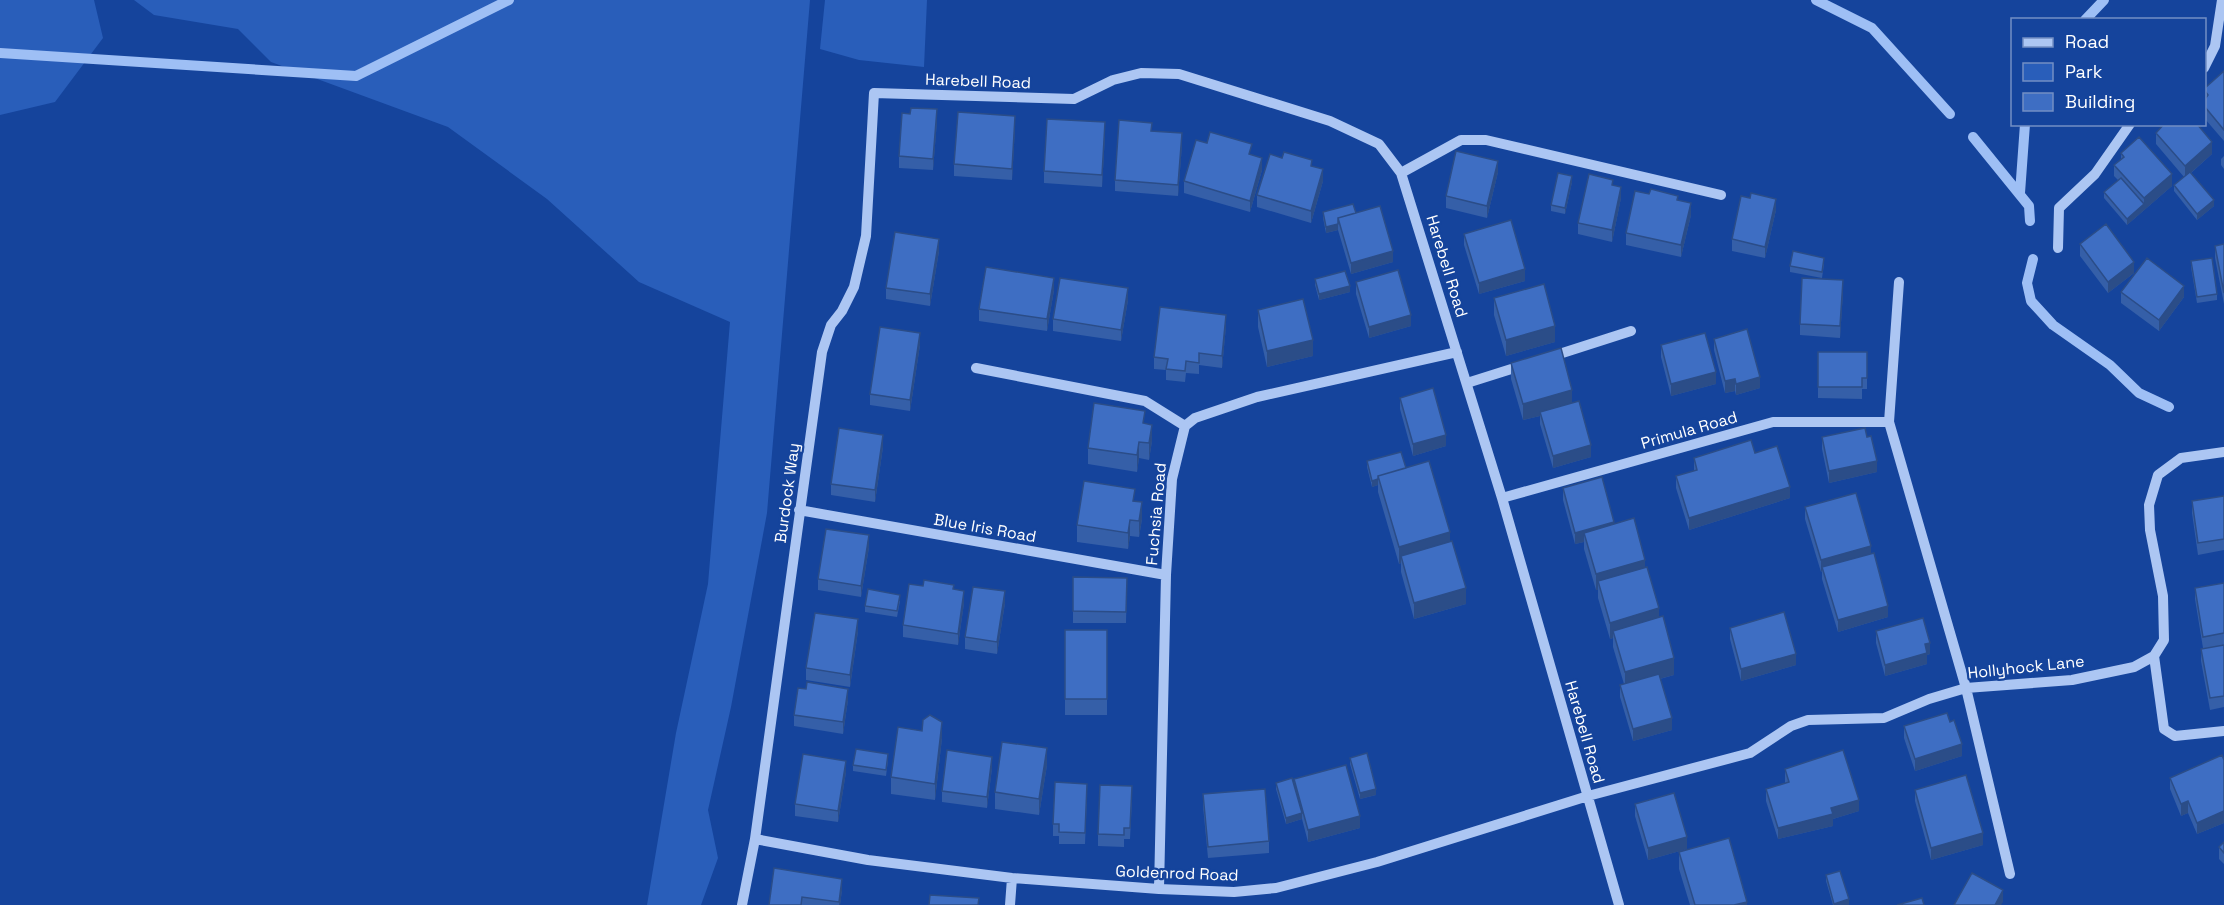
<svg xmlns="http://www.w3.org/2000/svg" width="2224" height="905" font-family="'Space Grotesk',sans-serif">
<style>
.green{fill:#295eba}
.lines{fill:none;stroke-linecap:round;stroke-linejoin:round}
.stream{stroke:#9ebff5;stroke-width:10}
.minor{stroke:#acc6f3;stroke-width:10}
.wall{fill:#355fa8}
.shaded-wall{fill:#2b4d88}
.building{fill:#3e6ec3;stroke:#2b4d88;stroke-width:1.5}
.labels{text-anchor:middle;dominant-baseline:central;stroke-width:4.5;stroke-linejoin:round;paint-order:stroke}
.street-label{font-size:16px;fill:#fff;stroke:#15449c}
</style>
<rect width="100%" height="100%" fill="#15449c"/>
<path class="green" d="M0,0H94L103,38L55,102L0,115Z
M134,0H810L767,513L731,707L708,810L718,858L701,905H647L676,733L708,584L730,322L639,282L547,199L448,127L271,62L238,29L154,15Z
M825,0H927L924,67L859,60L820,49Z"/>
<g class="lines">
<path class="stream" d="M1816,0L1872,28L1950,114
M2085,20L2104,0
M0,53L356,76L509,0
M1973,137L2029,206L2030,221
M2020,193L2025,124
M2033,259L2027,283L2031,301L2053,325L2110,365L2139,393L2169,407"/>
<path class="minor" d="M2204,68L2215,46L2222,0
M1401,173L1461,140H1486L1721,195
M2058,248L2059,208L2095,174L2130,124
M1899,282L1889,422L1966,688L2010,874
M1550,357L1631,331
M976,368L1145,401L1185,426
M1467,383L1524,365
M1502,498L1773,422H1889
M799,510L1166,575
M2154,656L2164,729L2175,736L2224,731
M755,839L868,860L1012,878L1159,889L1234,892L1276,888L1377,862L1588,796L1750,753L1791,726L1808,720L1884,718L1929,699L1966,688L2072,680L2134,667L2154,656L2164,640L2163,596L2150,530L2149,505L2158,475L2181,458L2224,452
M1159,889L1166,575L1172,479L1185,426L1195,418L1257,397L1457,352
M742,905L755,839L822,352L831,325L842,311L854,287L866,236L874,93L1074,99L1113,80L1141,73L1179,74L1330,121L1379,144L1401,173L1502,498L1619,905
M1010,905L1012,878"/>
</g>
<path class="wall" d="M2224,71V141L2205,119V88Z
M937,121L933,170L899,168V156Z
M2162,124H2197L2212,154L2191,173L2214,206L2197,220L2174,191V185L2184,177L2156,144V133L2162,127Z
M1015,127L1012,180L954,176V164Z
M1105,134L1102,187L1044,183V171Z
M1182,145L1178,196L1115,191V180Z
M2121,153L2172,186L2127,225L2104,198V192L2118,180L2114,176V165L2121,159Z
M1252,155L1262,170L1250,212L1184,193V181Z
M2224,156V169L2221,165V159Z
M1312,166L1323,181L1311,223L1257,207V195Z
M1498,172L1487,218L1446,208V196Z
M1572,182L1565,214L1551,211V205Z
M1613,185L1621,198L1612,242L1578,234V223Z
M1678,201L1691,215L1681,257L1626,245V233Z
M1776,210L1765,258L1732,251V239Z
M1323,212L1356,213L1393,262L1351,274L1338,230L1326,233L1323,218Z
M1464,234L1525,281L1479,294L1464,245Z
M2080,244L2134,273L2108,293L2080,256Z
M2224,244V304L2215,258V246Z
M939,251L930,306L886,299V288Z
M2191,261L2217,294V300L2197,303L2191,267Z
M1824,264L1822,278L1790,272V266Z
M1315,279L1350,292L1319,300L1315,285Z
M1356,282L1411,326L1369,338L1356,294Z
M1054,290L1047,331L979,321V309Z
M1843,292L1840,338L1800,335V324Z
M2121,292L2184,297L2159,331L2121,303Z
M1494,298L1555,342L1506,356L1494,315Z
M1128,300L1121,341L1053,331V319Z
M1258,310L1313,356L1267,367L1258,327Z
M1226,326L1222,368L1199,365V374L1186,373L1185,382L1166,380V370L1154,369V357Z
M1714,339L1760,388L1736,395L1735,391L1725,393L1714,350Z
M920,345L910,411L870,405V394Z
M1661,345L1716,384L1671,396L1661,357Z
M1818,352H1867V389H1862V399L1818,398Z
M1511,363L1572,403L1591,457L1553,468L1540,424V416L1523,420L1511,379Z
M1400,398L1446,446L1413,456L1400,409Z
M1145,424L1152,441L1149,460L1139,458L1137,472L1088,464V448Z
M1822,437H1867L1877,472L1829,483L1822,449Z
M883,447L875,502L831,495V484Z
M1755,453L1790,498L1689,530L1676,488V476L1694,471V458Z
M1367,461L1406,468L1450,542L1466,604L1414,619L1401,572V563L1399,564L1378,492V485L1372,487L1367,467Z
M1563,488L1614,524L1645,567L1674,675L1660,679L1672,730L1633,741L1620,697V685L1624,684L1613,647V638L1610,639L1598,598V590H1596L1584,549V542L1575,544L1563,500Z
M2224,496V550L2198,555L2192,513V501Z
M1135,501L1142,519L1139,537L1130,536L1128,549L1077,542V525Z
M1805,507L1871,553L1888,617L1838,632L1822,579V571L1821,572L1805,519Z
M869,547L861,597L818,590V579Z
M1073,577L1127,578L1126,623H1073Z
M2224,583V707L2210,710L2201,661V649L2203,648L2195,599V588Z
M923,586L954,589L964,603L958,645L903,637V625Z
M900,601L897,617L865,612V606Z
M1005,603L997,654L965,649V637Z
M1730,628L1796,665L1741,681L1730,639Z
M1065,630H1107V715H1065Z
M858,631L850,687L806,680V668Z
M1876,631L1930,654L1927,655V664L1885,676L1876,643Z
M806,689L848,700L843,734L794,726V715Z
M1904,726L1962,756L1915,771L1904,738Z
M942,738L935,800L891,794V777Z
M1350,758L1376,795L1360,799L1350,764Z
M888,760L886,776L853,771V765Z
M2224,760V823L2197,834L2188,813L2181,816L2170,789V778Z
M1047,765L1039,815L995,809V792Z
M992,768L987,808L942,802V791Z
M1785,769L1859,811L1833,819V826L1778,839L1766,801V789L1785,783Z
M846,772L838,822L795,816V804Z
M1294,779L1360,828L1308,842L1302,819L1286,824L1276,789V783L1294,785Z
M1915,790L1983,845L1931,860L1915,801Z
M1203,794L1269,841V853L1208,858L1203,806Z
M1087,795L1085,844H1059V836H1053V824Z
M1132,798L1130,839H1124V847L1098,846V834Z
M1635,804L1687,849L1648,860L1635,816Z
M2224,842V864L2219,859V847Z
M1679,852L1747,905H1690L1679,869Z
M1826,875L1849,905H1833L1826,881Z
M842,879V890L840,905H769Z"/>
<path class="shaded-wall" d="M937,109V121L933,170V159Z
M1015,116V127L1012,180V169Z
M1105,122V134L1102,187V175Z
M1182,133V145L1178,196V185Z
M2212,142V154L2185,178V166Z
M1262,158V170L1250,212V201Z
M1498,161V172L1487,218V206Z
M1323,169V181L1311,223V211Z
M2172,174V186L2127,225V219L2144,204V198Z
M1572,176V182L1565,214V208Z
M1621,187V198L1612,242V230Z
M1776,199V210L1765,258V247Z
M2214,200V206L2197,220V214Z
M1691,203V215L1681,257V245Z
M1338,224V230L1326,233V227Z
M939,239V251L930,306V294Z
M1393,251V262L1351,274V263Z
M2134,262V273L2108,293V282Z
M1525,269V281L1479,294V283Z
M1054,278V290L1047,331V319Z
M1843,280V292L1840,338V326Z
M1350,286V292L1319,300V294Z
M2184,286V297L2159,331V320Z
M1128,288V300L1121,341V330Z
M1226,315V326L1222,368V356Z
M1411,315V326L1369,338V327Z
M1555,326V342L1506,356V340Z
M920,333V345L910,411V400Z
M1313,340V356L1267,367V351Z
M1716,372V384L1671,396V384Z
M1760,377V388L1736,395V384Z
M1735,379V391L1725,393V381Z
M1572,390V407L1540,412V416L1523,420V404Z
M1152,425V441L1149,460V443Z
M883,435V447L875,502V490Z
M1446,435V446L1413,456V444Z
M1139,442V458L1137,472V455Z
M1591,445V457L1553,468V456Z
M1877,461V472L1829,483V471Z
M1378,479V485L1372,487V481Z
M1790,487V498L1689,530V518Z
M1142,502V519L1139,537V521Z
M1130,520V536L1128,549V533Z
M1614,522V533H1584V542L1575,544V533Z
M1450,532V549L1401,556V563L1399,564V547Z
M869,535V547L861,597V586Z
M1871,546V557L1822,567V571L1821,572V560Z
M1645,560V577L1598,581V590H1596V574Z
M1466,588V604L1414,619V603Z
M964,591V603L958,645V634Z
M1005,591V603L997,654V642Z
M1888,606V617L1838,632V620Z
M1659,608V625L1613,631V638L1610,639V623Z
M858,619V631L850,687V675Z
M1930,643V654L1927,655V664L1885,676V665L1925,644Z
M1796,654V665L1741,681V669Z
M1674,658V675L1625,688V672Z
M848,689V700L843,734V722Z
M1672,718V730L1633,741V729Z
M942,722V738L935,800V784Z
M1962,744V756L1915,771V759Z
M1047,748V765L1039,815V799Z
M992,757V768L987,808V797Z
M846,761V772L838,822V811Z
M1376,789V795L1360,799V793Z
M1859,800V811L1833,819V826L1778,839V828L1831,808Z
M2188,801V813L2181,816V804Z
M2224,811V823L2197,834V823Z
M1302,813V819L1286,824V818Z
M1360,816V828L1308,842V830Z
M1983,833V845L1931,860V848Z
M1687,837V849L1648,860V848Z
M842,879V890L840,905H839Z
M2003,890V902L2001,905H1995Z
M1849,899V905H1834V904Z
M1747,902V905H1734Z"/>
<path class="building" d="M2224,71V130L2205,107V99L2208,95L2205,91V88Z
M911,108L937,109L933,159L899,156L902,113L910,114Z
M958,112L1015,116L1012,169L954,164Z
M1047,119L1105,122L1102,175L1044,171Z
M1119,120L1152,123L1151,131L1182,133L1178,185L1115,180Z
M2164,124H2197L2212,142L2185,166L2156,133Z
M1210,132L1252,144L1249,154L1262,158L1250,201L1184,181L1196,140L1207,143Z
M2139,137L2172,174L2144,198L2114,165L2124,157L2121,153Z
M1456,151L1498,161L1487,206L1446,196Z
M1284,152L1312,160L1311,166L1323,169L1311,211L1257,195L1270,154L1282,158Z
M2190,172L2214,200L2197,214L2174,185Z
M1558,173L1572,176L1565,208L1551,205Z
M1589,174L1613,180L1612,185L1621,187L1612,230L1578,223Z
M2121,178L2144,204L2127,219L2104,192Z
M1651,189L1678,196L1677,200L1691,203L1681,245L1626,233L1635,191L1649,194Z
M1751,193L1776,199L1765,247L1732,239L1741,196L1750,198Z
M1353,204L1356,213L1338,218V224L1326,227L1323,212Z
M1380,206L1393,251L1351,263L1338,218Z
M1511,220L1525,269L1479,283L1464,234Z
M2106,224L2134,262L2108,282L2080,244Z
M895,232L939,239L930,294L886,288Z
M2224,244V293L2215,246Z
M1793,251L1824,258L1822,272L1790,266Z
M2147,258L2184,286L2159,320L2121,292Z
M2212,258L2217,294L2197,297L2191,261Z
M986,267L1054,278L1047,319L979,309Z
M1398,270L1411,315L1369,327L1356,282Z
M1345,271L1350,286L1319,294L1315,279Z
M1060,278L1128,288L1121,330L1053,319Z
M1802,278L1843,280L1840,326L1800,324Z
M1544,284L1555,326L1506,340L1494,298Z
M1303,299L1313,340L1267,351L1258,310Z
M1160,307L1226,315L1222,356L1199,353V363L1186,361L1185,371L1166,369L1168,359L1154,357Z
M880,327L920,333L910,400L870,394Z
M1747,329L1760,377L1736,384L1735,379L1725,381L1714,339Z
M1705,333L1716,372L1671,384L1661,345Z
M1561,348L1572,390L1523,404L1511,363Z
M1818,352H1867V378H1862V387H1818Z
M1433,388L1446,435L1413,444L1400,398Z
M1579,401L1591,445L1553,456L1540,412Z
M1094,403L1145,411L1143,423L1152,425L1149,443L1139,442L1137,455L1088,448Z
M839,428L883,435L875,490L831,484Z
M1865,428L1867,437L1871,436L1877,461L1829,471L1822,437Z
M1751,440L1755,453L1777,446L1790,487L1689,518L1676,476L1697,470L1694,458Z
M1401,452L1406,468L1378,476V479L1372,481L1367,461Z
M1429,461L1450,532L1399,547L1378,476Z
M1602,477L1614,522L1575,533L1563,488Z
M1084,481L1135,489L1133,501L1142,502L1139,521L1130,520L1128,533L1077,525Z
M1856,493L1871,546L1821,560L1805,507Z
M2224,496V539L2198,543L2192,501Z
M1634,518L1645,560L1596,574L1584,533Z
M826,529L869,535L861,586L818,579Z
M1452,541L1466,588L1414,603L1401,556Z
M1874,553L1888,606L1838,620L1822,567Z
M1647,567L1659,608L1610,623L1598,581Z
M1073,577L1127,578L1126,612L1073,611Z
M924,580L954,585L953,589L964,591L958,634L903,625L909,584L923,586Z
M2224,583V633L2203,637L2195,588Z
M973,587L1005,591L997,642L965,637Z
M868,589L900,595L897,611L865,606Z
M1784,612L1796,654L1741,669L1730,628Z
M815,613L858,619L850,675L806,668Z
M1663,616L1674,658L1625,672L1613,631Z
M1923,618L1930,643L1925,644L1927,653L1885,665L1876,631Z
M1065,630H1107V699H1065Z
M2224,645V696L2210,698L2201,649Z
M1659,674L1672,718L1633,729L1620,685Z
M807,682L848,689L843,722L794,715L798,688L806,689Z
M1947,713L1950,722L1954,720L1962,744L1915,759L1904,726Z
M930,715L942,722L935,784L891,777L898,727L922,731L923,720Z
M1002,742L1047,748L1039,799L995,792Z
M856,749L888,754L886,770L853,765Z
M947,750L992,757L987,797L942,791Z
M1843,750L1859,800L1831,808L1833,814L1778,828L1766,789L1789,782L1785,769Z
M1367,753L1376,789L1360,793L1350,758Z
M803,754L846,761L838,811L795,804Z
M2222,755L2224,760V811L2197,823L2188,801L2181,804L2170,778Z
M1346,765L1360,816L1308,830L1294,779Z
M1966,775L1983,833L1931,848L1915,790Z
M1292,778L1302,813L1286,818L1276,783Z
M1055,782L1087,784L1085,833L1059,832V824H1053Z
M1100,785L1132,786L1130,828H1124V835L1098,834Z
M1265,789L1269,841L1208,847L1203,794Z
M1674,793L1687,837L1648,848L1635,804Z
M1729,838L1747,902L1734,905H1695L1679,852Z
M2224,842V853L2219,847Z
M774,868L842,879L839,902L802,897L801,905H769Z
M1840,871L1849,899L1834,904L1826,875Z
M1972,873L2003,890L1995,905H1954Z
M930,895L979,898L978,905H929Z
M1922,898L1924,905H1897Z"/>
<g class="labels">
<g class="street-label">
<text transform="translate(978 81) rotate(2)">Harebell Road</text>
<text transform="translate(1447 266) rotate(73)">Harebell Road</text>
<text transform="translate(1689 430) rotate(-16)">Primula Road</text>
<text transform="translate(787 493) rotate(-82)">Burdock Way</text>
<text transform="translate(1156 514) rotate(-85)">Fuchsia Road</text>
<text transform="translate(985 528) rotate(10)">Blue Iris Road</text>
<text transform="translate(2026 667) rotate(-6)">Hollyhock Lane</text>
<text transform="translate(1585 732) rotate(74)">Harebell Road</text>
<text transform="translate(1177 873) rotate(2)">Goldenrod Road</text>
</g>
</g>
<rect x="2011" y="18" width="195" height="108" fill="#15449c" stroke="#738fc4" stroke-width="1.5"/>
<rect x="2023" y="38" width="30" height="9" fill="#acc6f3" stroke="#738fc4" stroke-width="1.5"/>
<text x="2065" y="48" font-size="18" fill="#ffffff">Road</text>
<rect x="2023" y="63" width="30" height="18" fill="#295eba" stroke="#738fc4" stroke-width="1.5"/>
<text x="2065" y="78" font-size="18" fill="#ffffff">Park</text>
<rect x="2023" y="93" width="30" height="18" fill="#3e6ec3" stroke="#738fc4" stroke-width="1.5"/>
<text x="2065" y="108" font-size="18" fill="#ffffff">Building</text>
</svg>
